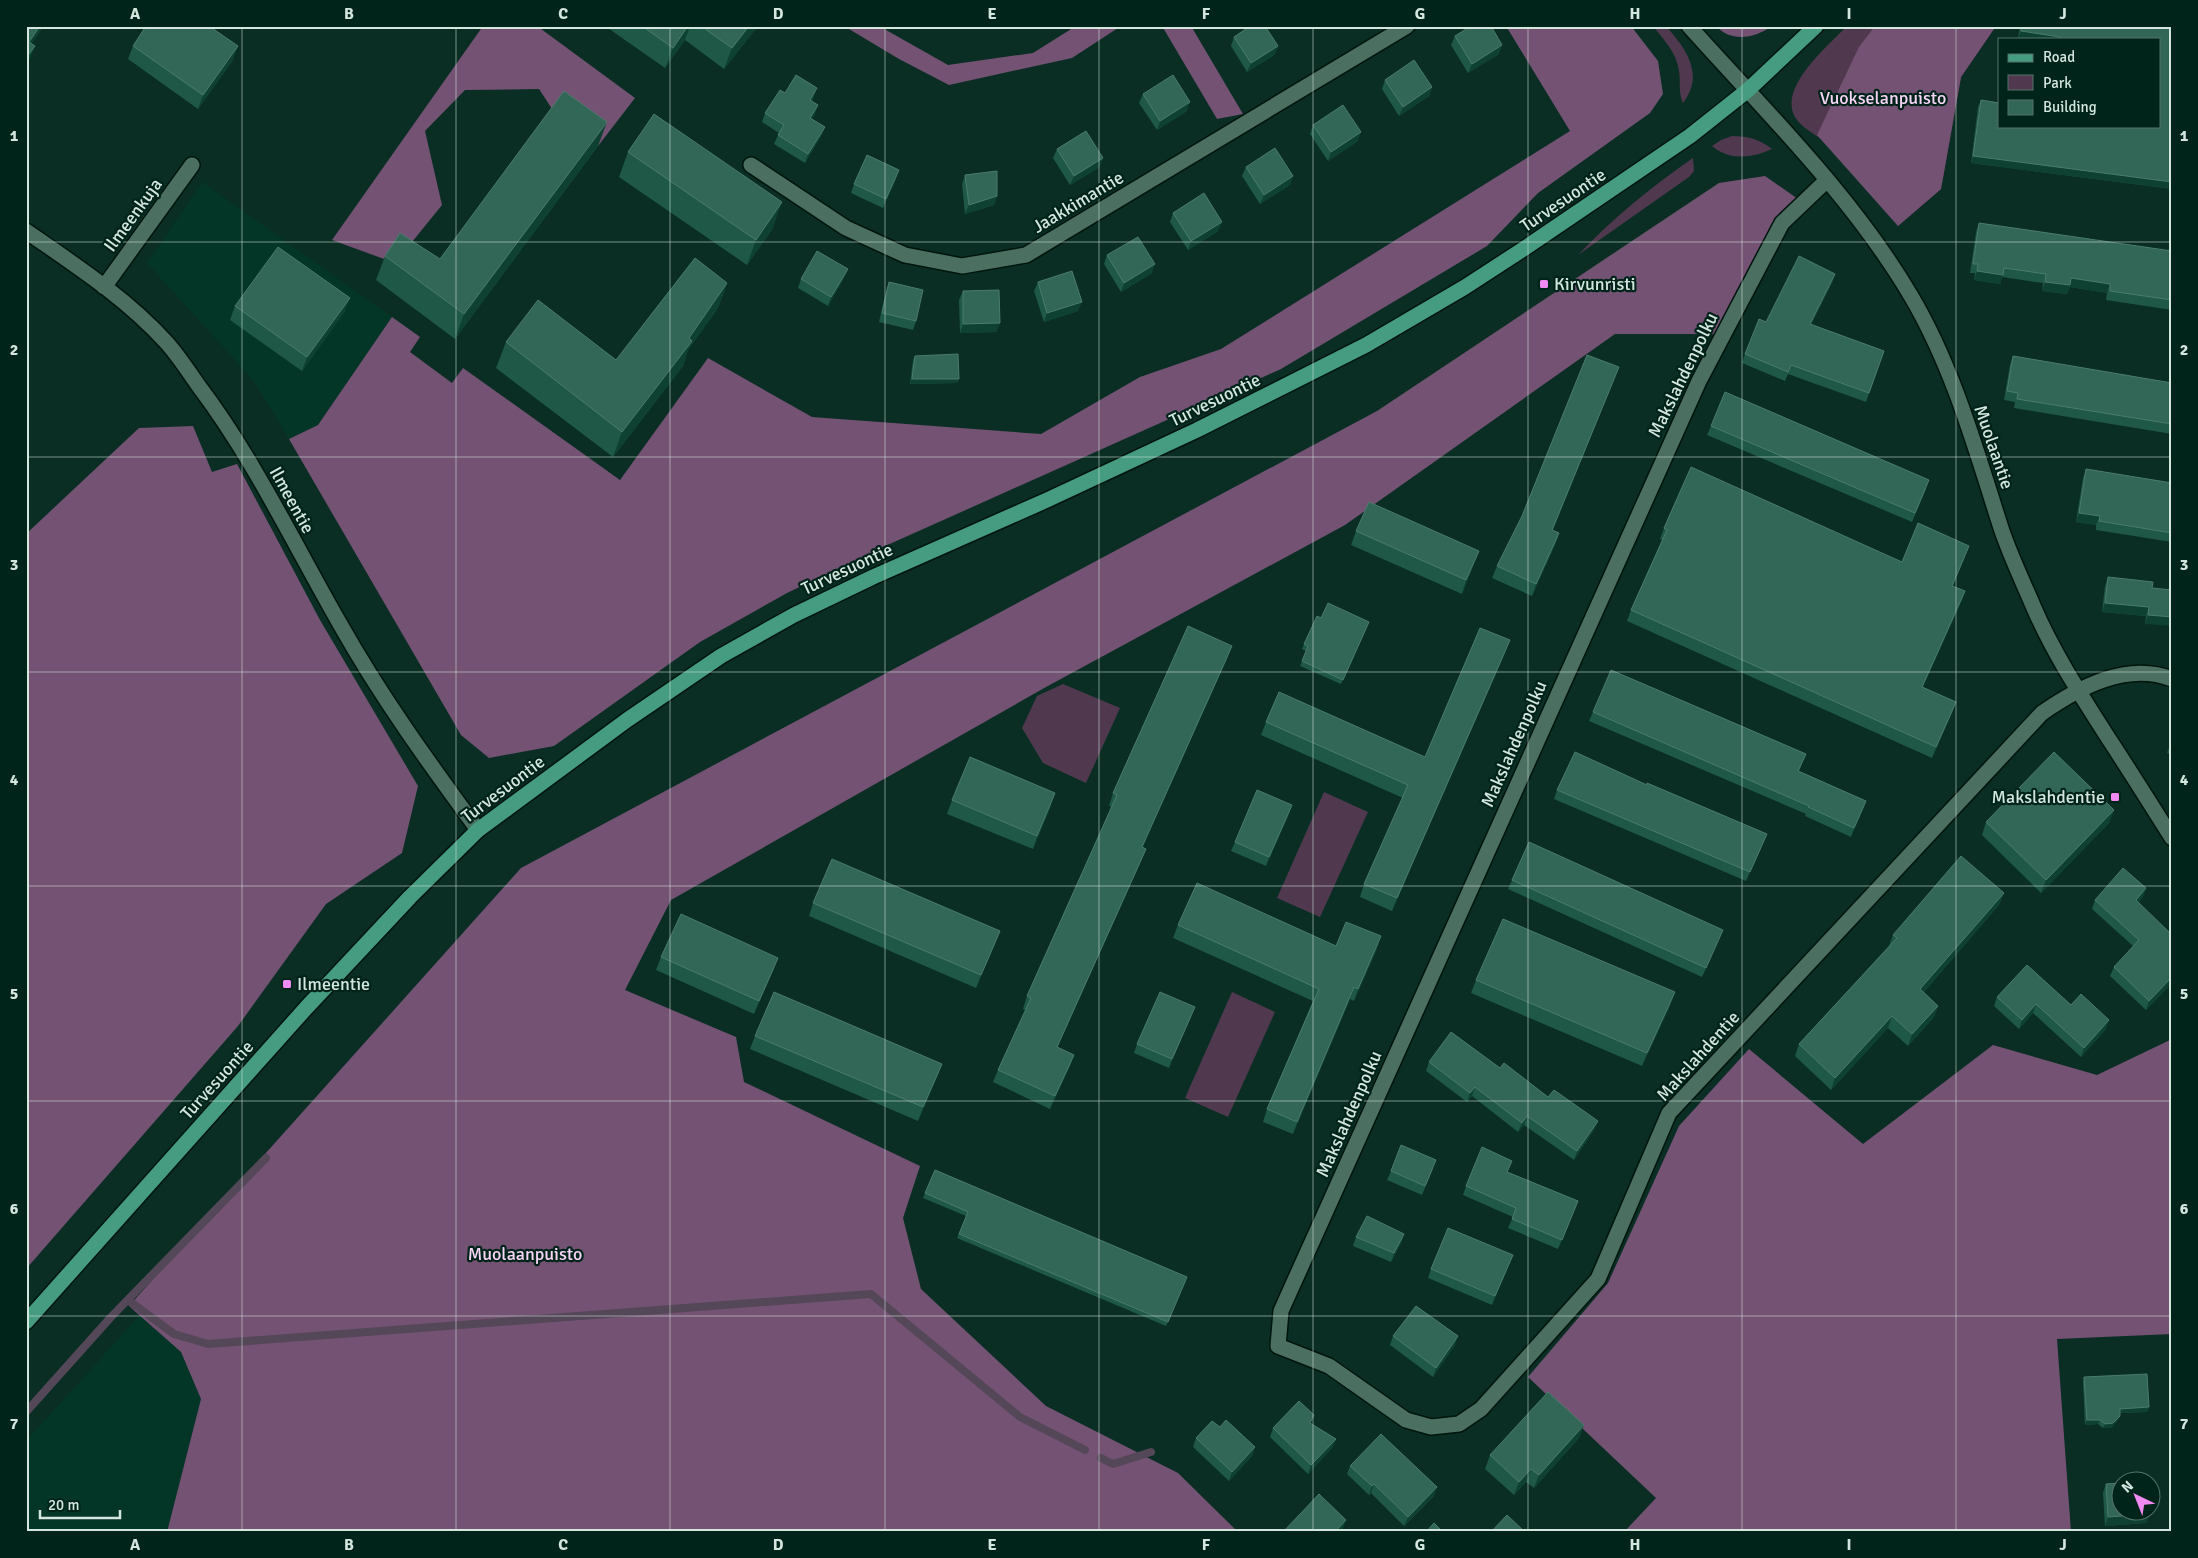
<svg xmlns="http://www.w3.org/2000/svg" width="2198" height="1558" font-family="Signika,sans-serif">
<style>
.built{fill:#043628}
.green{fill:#50394f}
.forest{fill:#745274}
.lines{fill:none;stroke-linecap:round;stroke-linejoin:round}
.stream{stroke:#544758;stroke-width:8}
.minor-casing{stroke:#00150d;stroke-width:18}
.major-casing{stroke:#00150d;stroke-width:18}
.minor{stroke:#4b6f61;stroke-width:15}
.major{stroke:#459c80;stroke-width:15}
.wall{fill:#1f5846}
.shaded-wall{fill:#0e4131}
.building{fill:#326757;stroke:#4b7b6c}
.grid{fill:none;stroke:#d3e7df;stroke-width:1;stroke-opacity:0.55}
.poi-dot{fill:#f28af3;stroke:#00241a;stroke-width:2}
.labels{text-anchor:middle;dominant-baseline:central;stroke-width:4.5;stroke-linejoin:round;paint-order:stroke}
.park-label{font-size:18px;fill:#f8d6f7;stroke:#00241a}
.street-label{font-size:18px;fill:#d3e7df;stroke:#00241a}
.poi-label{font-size:18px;fill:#d3e7df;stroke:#00241a;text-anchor:start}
.neatline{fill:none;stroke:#d3e7df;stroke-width:2}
.grid-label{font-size:16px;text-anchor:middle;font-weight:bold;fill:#d3e7df}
</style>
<rect width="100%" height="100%" fill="#0a2e23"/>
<path class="built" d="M202,182L392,317L318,425L289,439L253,380L147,263Z
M140,1315L181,1352L201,1399L167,1532H26V1441Z"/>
<path class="green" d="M1653,26H1666C1686,49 1705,74 1683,103C1678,92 1681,83 1679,71C1677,53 1664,40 1653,26Z
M1847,26H1996L1961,77L1941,189L1898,226C1875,199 1853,169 1827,144C1818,135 1802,129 1795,117C1778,87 1828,46 1847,26Z
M1732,136C1748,136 1759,139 1772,149C1753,158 1729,161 1712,146L1721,140Z
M1693,158L1694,171L1689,177L1578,255C1613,218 1651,187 1693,158Z
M1063,684L1120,708L1086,783L1043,763L1022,728L1037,696Z
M1324,792L1368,812L1320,917L1277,898Z
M1232,992L1275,1012L1228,1117L1185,1098Z"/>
<path class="forest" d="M483,26H537L635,98L598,146L556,115L539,89L465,90L425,131L442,205L395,263L332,240Z
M844,26H879L948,65L1033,53L1076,26H1121L1072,58L949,85L899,59Z
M1162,26H1191L1243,114L1217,119Z
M1506,26H1631L1658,61L1663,94L1650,113L1538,193L1487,246L1281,369L883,547L787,593L700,642L554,746L489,758L461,735L289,439L318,425L392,317L420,337L410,352L452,383L463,368L620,480L708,358L812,417L1041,434L1140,377L1221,349L1570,131Z
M1716,26H1772C1755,38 1732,43 1716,26Z
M1875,26H1996L1961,77L1941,189L1898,226L1817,135L1859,47Z
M1765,176L1798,199L1718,334H1615L1345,525L1046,687L671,900L625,990L736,1037L744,1082L920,1166L903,1218L921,1289L1046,1406L1178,1473L1238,1532H167L201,1399L181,1352L129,1306L521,868L1377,411L1719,183Z
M193,426L212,472L237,464L320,620L418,786L402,853L326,904L238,1026L26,1269V534L139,428Z
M2172,1039V1334L2057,1339L2071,1532H1624L1656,1498L1528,1377L1608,1283L1679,1126L1749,1049L1863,1144L1993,1045L2097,1075Z"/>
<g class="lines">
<path class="stream" d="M128,1300L174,1334L208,1344L871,1294L1020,1417L1085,1450
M26,1412L111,1317L266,1158
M1101,1458L1113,1464L1151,1452"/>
<g class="minor-casing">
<path id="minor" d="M1689,26C1766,112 1852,196 1911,296C1953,367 1976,450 2001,528C2010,555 2023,582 2034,608C2053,652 2079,692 2105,733C2128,768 2150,803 2172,838
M751,165L846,228L905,255L962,266L1026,255L1407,26
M1827,180L1782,223L1699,381L1281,1311L1278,1346L1329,1366L1406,1420L1431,1427L1459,1424L1481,1409L1598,1279L1669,1113L2042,713C2078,688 2127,661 2172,679
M26,231C75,265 126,298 166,342C178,355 188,371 198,385C254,459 294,544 340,624C381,697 429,763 478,830
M104,287L192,165"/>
</g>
<g class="major-casing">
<path id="major" d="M26,1322L306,1008L410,897L478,830L627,720L721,656L794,615L873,577L1047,500L1197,430L1366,345L1465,287L1525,248L1690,136L1748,90L1816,26"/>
</g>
<use href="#minor" class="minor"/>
<use href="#major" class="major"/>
</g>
<path class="wall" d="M605,26H758L724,69L685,40L665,68Z
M2020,26H2172V189L1971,163L1978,107L1981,100L2159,126V39H2021L2018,38Z
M1455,36L1499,54L1468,73L1451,45Z
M1234,37L1278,46L1274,55L1247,72L1231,46Z
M133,46L233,60L198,109L128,59Z
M1385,80L1432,87L1429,96L1399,116L1382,89Z
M785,93L814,97L812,101L815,114L812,119L825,127L821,136L805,163L774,144L779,133L762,122L765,113Z
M1143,94L1187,111L1157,130L1139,103Z
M1313,125L1358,141L1328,161L1310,134Z
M598,146L455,339L376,280L385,256L440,259Z
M1057,149L1100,167L1070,185L1053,158Z
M628,152L773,228L747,265L619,177Z
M1246,167L1290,185L1260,204L1242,176Z
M899,170L883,208L851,193L854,184Z
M965,175L997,196L994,205L965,214L962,184Z
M1173,213L1218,231L1188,250L1170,222Z
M1979,223L2172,251V310L2106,300L2107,293L2070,287L2067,294L2042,291L2043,283L2002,277L2000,284L1974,280L1975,273H1970L1976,232Z
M1107,255L1152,273L1121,292L1104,264Z
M1835,274L1832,283L1811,325L1884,351L1866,402L1788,374L1785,381L1742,363L1745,354L1766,322Z
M844,278L828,306L798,288L801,279Z
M889,282L916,321L913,330L879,322L886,291Z
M1038,282L1078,311L1044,322L1034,291Z
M727,283L718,308L688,350L683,366L613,457L496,368L506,342L616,360Z
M963,291L1000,323L996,332L960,333L959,300Z
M235,306L345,311L302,371L230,320Z
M915,356L959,379L957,383L910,384L913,360Z
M2013,356L2172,383V434L2014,408L2015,402L2004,400L2010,365Z
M1614,379L1553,530L1559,533L1555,545L1532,596L1492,578L1497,566Z
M1711,426L1926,489L1912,522L1707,435Z
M2086,469L2172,483V542L2096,530V525L2076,522L2083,478Z
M1664,528L1902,562L1969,546L1953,586L1965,591L1961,602L1923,687L1956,702L1952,713L1932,758L1627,621L1631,610L1662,540L1660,539Z
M1356,531L1479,551L1462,594L1351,545Z
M2108,577L2152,588L2172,590L2145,624L2146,616L2102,612L2105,586Z
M1321,618L1369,622L1341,684L1300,666L1306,651L1302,649L1304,644Z
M1505,653L1392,911L1360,897L1364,884L1403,798L1261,735L1266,722L1425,757Z
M1227,659L1142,847L1146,849L1141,861L1057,1048L1074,1055L1069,1068L1050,1109L993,1082L998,1070L1026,1010L1023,1009L1027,996L1112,807L1109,806L1113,793Z
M1593,712L1806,754L1799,771L1866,801L1851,837L1805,816L1806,814L1589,721Z
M2172,740V755L2167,753Z
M1557,790L1763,843L1746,881L1554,799Z
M952,800L1051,806L1033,849L947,814Z
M2114,810L2109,823L2041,893L1982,835L1986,822Z
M1289,814L1266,866L1231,851L1235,842Z
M1512,880L1723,930L1702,977L1508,889Z
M2004,893L1999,905L1924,992L1938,1006L1934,1017L1908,1046L1888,1028L1831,1090L1795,1056L1799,1044L1889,946L1893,935Z
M2143,897L2138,903L2172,935V983L2146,1010L2110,976L2114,967L2133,946L2092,909L2095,900Z
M813,903L995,944L976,988L809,916Z
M1178,925L1336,946L1377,949L1354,1001L1350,999L1293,1134L1263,1122L1267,1109L1313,1001L1173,938Z
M661,957L778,958L773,971L754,1014L656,970Z
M1476,980L1670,1006L1642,1066L1471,993Z
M1997,997L2071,1005L2106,1029L2081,1057L2033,1013L2019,1029L1994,1006Z
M1191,1016L1169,1068L1134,1053L1137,1044Z
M755,1036L942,1064L937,1077L918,1121L750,1049Z
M1429,1062L1500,1068L1548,1097L1598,1121L1594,1130L1574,1160L1524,1125L1518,1132L1472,1096L1467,1102L1426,1071Z
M1433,1169L1422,1195L1387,1180L1391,1171Z
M935,1170L1187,1277L1166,1326L957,1238L966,1216L923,1198Z
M1508,1172L1578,1201L1558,1249L1508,1228L1513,1217L1463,1195L1466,1186Z
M1404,1234L1401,1243L1391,1262L1353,1246L1356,1237Z
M1513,1255L1492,1305L1428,1278L1431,1269Z
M1393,1336L1455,1345L1433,1377L1390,1345Z
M2084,1377L2149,1407L2147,1412L2120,1413L2118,1420L2111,1428H2103L2098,1424L2085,1425L2083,1382Z
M1310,1423L1336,1439L1332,1448L1308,1474L1270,1437L1273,1428Z
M1584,1425L1579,1438L1534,1488L1526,1482L1514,1495L1485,1469L1490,1455Z
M1220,1427L1255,1447L1252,1456L1229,1481L1193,1447L1196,1438Z
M1350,1466L1434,1496L1404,1526L1371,1493L1369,1495L1347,1474Z
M2106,1484L2153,1507L2146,1523L2105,1526L2103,1493Z"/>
<path class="shaded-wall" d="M40,26H44L26,52L29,42Z
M688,26H690L685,40L665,68L673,48Z
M749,26H758L724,69L732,48Z
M2021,31L2060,37L2059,39L2018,38Z
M1502,45L1499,54L1468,73L1472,64Z
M35,46L30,59L26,64V58Z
M238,46L233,60L198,109L203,95Z
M1278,46L1274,55L1247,72L1251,63Z
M1432,87L1429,96L1399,116L1403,107Z
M817,88L814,97L807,109L810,100Z
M1190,102L1187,111L1157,130L1160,121Z
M818,105L815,114L807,127L810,118Z
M607,122L598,146L455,339L464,314Z
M825,127L821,136L805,163L808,154Z
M1361,132L1358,141L1328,161L1331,152Z
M1973,156L2172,182V189L1971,163Z
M1103,158L1100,167L1070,185L1074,176Z
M899,170L896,179L883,208L886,199Z
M1293,176L1290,185L1260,204L1264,195Z
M997,196L994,205L965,214L969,205Z
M782,202L773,228L747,265L756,240Z
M1222,222L1218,231L1188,250L1191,241Z
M1155,264L1152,273L1121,292L1124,283Z
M848,269L844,278L828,306L831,297Z
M1977,271L2003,275L2000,284L1974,280Z
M1835,274L1832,283L1807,333L1810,324Z
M2071,278L2110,284L2107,293L2070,287L2067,294L2042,291L2045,282Z
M727,283L718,308L688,350L683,366L613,457L622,432Z
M350,298L345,311L302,371L307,357Z
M1082,302L1078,311L1044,322L1047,313Z
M1000,323L996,332L960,333L963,324Z
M1619,367L1614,379L1548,542L1552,530Z
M912,379H959L957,383L910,384Z
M2079,513L2100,516L2096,525L2076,522Z
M1559,533L1555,545L1532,596L1536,584Z
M1969,546L1965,557L1948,597L1952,586Z
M1479,551L1474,564L1462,594L1466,580Z
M1965,591L1961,602L1918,698L1922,687Z
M2105,603L2149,607L2146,616L2102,612Z
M2148,615L2172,617V626L2145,624Z
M1510,640L1505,653L1392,911L1397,898Z
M1232,646L1227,659L1137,860L1142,847Z
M1956,702L1952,713L1932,758L1936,747Z
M1055,793L1051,806L1033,849L1037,836Z
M1866,801L1863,810L1851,837L1854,828Z
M1292,805L1289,814L1266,866L1269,857Z
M2114,810L2109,823L2041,893L2046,880Z
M1146,849L1141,861L1052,1060L1057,1047Z
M2146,888L2143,897L2132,909L2136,900Z
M2004,893L1999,905L1916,1001L1920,989Z
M1000,931L995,944L976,988L981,975Z
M1381,936L1377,949L1354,1001L1358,989Z
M778,958L773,971L754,1014L759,1001Z
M2172,977V983L2146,1010L2149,1001Z
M1354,987L1350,999L1293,1134L1297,1122Z
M1675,992L1670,1006L1642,1066L1647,1053Z
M2036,1004L2033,1013L2019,1029L2022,1020Z
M1938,1006L1934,1017L1908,1046L1912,1034Z
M1195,1007L1191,1016L1169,1068L1172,1059Z
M1892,1016L1888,1028L1831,1090L1835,1078Z
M2109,1020L2106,1029L2081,1057L2084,1048Z
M1074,1055L1069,1068L1050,1109L1055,1096Z
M942,1064L937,1077L918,1121L923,1107Z
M1475,1087L1472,1096L1467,1102L1470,1093Z
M1527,1116L1524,1125L1518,1132L1522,1123Z
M1598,1121L1594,1130L1574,1160L1577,1151Z
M1404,1234L1401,1243L1391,1262L1394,1253Z
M1513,1255L1509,1264L1492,1305L1495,1296Z
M1458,1336L1455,1345L1433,1377L1436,1368Z
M2149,1407L2147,1412L2118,1413L2120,1409Z
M2120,1416L2118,1420L2111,1428H2103L2105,1424Z
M2087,1420H2100L2098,1424L2085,1425Z
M1584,1425L1579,1438L1534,1488L1539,1475Z
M1336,1439L1332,1448L1308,1474L1311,1465Z
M1255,1447L1252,1456L1229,1481L1232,1472Z
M1531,1469L1526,1482L1514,1495L1519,1482Z
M1374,1484L1371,1493L1369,1495L1372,1486Z
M1437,1487L1434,1496L1404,1526L1408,1517Z
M2156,1498L2146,1523L2105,1526L2108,1517Z
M1346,1520L1343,1529L1340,1532H1335Z"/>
<path class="building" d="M26,26H40L29,42L35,46L26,58Z
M146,26H209L238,46L203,95L133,46Z
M642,26H688L673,48Z
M701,26H749L732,48Z
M1250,26H1265L1278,46L1251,63L1234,37Z
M1471,26H1491L1502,45L1472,64L1455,36Z
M2022,26H2172V182L1973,156L1981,100L1999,103V126H2159V39H2059L2060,37L2021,31Z
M1414,60L1432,87L1403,107L1385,80Z
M796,75L817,88L810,100L818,105L810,118L825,127L808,154L778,135L784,125L765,113L780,90L785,93Z
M1173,75L1190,102L1160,121L1143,94Z
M564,91L607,122L464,314L385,256L400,233L440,259Z
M1343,105L1361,132L1331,152L1313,125Z
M654,114L782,202L756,240L628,152Z
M1086,131L1103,158L1074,176L1057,149Z
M1275,148L1293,176L1264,195L1246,167Z
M867,155L899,170L886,199L854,184Z
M997,171V196L969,205L965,175Z
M1204,193L1222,222L1191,241L1173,213Z
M1979,223L2172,251V300L2110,291V284L2071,278L2070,285L2045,282L2046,274L2004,268L2003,275L1977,271L1978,264H1973Z
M1138,237L1155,264L1124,283L1107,255Z
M278,247L350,298L307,357L235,306Z
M817,251L848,269L831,297L801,279Z
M1799,256L1835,274L1810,324L1884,351L1869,393L1791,365L1788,372L1745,354L1759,319L1766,322Z
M695,258L727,283L689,338L692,341L622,432L506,342L538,300L616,360Z
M1072,271L1082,302L1047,313L1038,282Z
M889,282L923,290L916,321L882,313Z
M999,290L1000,323L963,324V291Z
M958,354L959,379H912L915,356Z
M1587,355L1619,367L1552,530L1559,533L1536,584L1497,566L1522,516Z
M2013,356L2172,383V424L2017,399L2018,393L2007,391Z
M1725,392L1929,480L1915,513L1711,426Z
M1691,467L1902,562L1918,523L1969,546L1952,586L1965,591L1922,687L1956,702L1936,747L1631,610L1667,530L1664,528Z
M2086,469L2172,483V533L2099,521L2100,516L2079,513Z
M1369,502L1479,551L1466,580L1356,531Z
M2108,577L2153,582L2152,588L2172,590V617L2148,615L2149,607L2105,603Z
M1328,603L1369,622L1343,680L1302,661L1308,646L1304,644L1317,616L1321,618Z
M1188,626L1232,646L1142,847L1146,849L1057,1047L1074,1055L1055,1096L998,1070L1031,998L1027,996L1117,795L1113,793Z
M1480,628L1510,640L1397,898L1364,884L1408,785L1266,722L1279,692L1425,757Z
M1611,670L1806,754L1798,771L1866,801L1854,828L1808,807L1809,806L1593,712Z
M1575,752L1647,785V783L1767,834L1750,872L1557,790Z
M2054,752L2114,810L2046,880L1986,822Z
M970,757L1055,793L1037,836L952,800Z
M1257,790L1292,805L1269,857L1235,842Z
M1529,842L1723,930L1706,968L1512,880Z
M1961,856L2004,893L1920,989L1938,1006L1912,1034L1892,1016L1835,1078L1799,1044L1897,938L1893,935Z
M832,859L1000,931L981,975L813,903Z
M2123,868L2146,888L2136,900L2172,935V977L2149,1001L2114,967L2139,940L2095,900Z
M1197,883L1336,946L1346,922L1381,936L1358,989L1354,987L1297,1122L1267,1109L1319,989L1178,925Z
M681,914L778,958L759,1001L661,957Z
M1503,919L1675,992L1647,1053L1476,980Z
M2027,965L2071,1005L2081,994L2109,1020L2084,1048L2036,1004L2022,1020L1997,997Z
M774,992L942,1064L923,1107L755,1036Z
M1160,992L1195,1007L1172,1059L1137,1044Z
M1451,1032L1500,1068L1504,1063L1548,1097L1554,1090L1598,1121L1577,1151L1527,1116L1522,1123L1475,1087L1470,1093L1429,1062Z
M1401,1145L1436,1160L1425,1186L1391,1171Z
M1482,1147L1512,1161L1507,1172L1578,1201L1562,1240L1512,1219L1516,1208L1466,1186Z
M935,1170L1187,1277L1168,1322L959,1234L968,1212L925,1193Z
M1367,1216L1404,1234L1394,1253L1356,1237Z
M1448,1228L1513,1255L1495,1296L1431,1269Z
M1416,1306L1458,1336L1436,1368L1393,1336Z
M2147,1374L2149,1407L2120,1409V1416L2113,1423L2105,1424L2100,1420H2087L2084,1377Z
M1548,1392L1584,1425L1539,1475L1531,1469L1519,1482L1490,1455Z
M1299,1401L1314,1415L1310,1423L1336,1439L1311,1465L1273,1428Z
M1226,1420L1255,1447L1232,1472L1196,1438L1212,1421L1220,1427Z
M1381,1434L1437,1487L1408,1517L1374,1484L1372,1486L1350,1466Z
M2120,1483V1510H2150V1487L2156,1498L2149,1514L2108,1517L2106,1484Z
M1319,1494L1346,1520L1335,1532H1283Z
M1507,1515L1525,1532H1491Z
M1434,1523L1443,1532H1426Z"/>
<path class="grid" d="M242,26V1532M456,26V1532M670,26V1532M885,26V1532M1099,26V1532M1313,26V1532M1528,26V1532M1742,26V1532M1956,26V1532M26,242H2172M26,457H2172M26,672H2172M26,886H2172M26,1101H2172M26,1316H2172"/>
<g class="poi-dot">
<rect x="1539" y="279" width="10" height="10" rx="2.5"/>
<rect x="2110" y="792" width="10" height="10" rx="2.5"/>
<rect x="282" y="979" width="10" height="10" rx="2.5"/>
</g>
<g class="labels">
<g class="park-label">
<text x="1883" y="98">Vuokselanpuisto</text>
<text x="525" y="1254">Muolaanpuisto</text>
</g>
<g class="street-label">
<text transform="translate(1563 200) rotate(-34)">Turvesuontie</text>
<text transform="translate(1078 202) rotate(-31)">Jaakkimantie</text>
<text transform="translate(133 215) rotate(-54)">Ilmeenkuja</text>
<text transform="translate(1683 375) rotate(-64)">Makslahdenpolku</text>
<text transform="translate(1215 400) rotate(-26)">Turvesuontie</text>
<text transform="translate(1994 447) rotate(71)">Muolaantie</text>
<text transform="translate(292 500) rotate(61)">Ilmeentie</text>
<text transform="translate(847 569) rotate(-25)">Turvesuontie</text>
<text transform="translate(1514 744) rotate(-66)">Makslahdenpolku</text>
<text transform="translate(503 789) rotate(-37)">Turvesuontie</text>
<text transform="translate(1698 1056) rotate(-48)">Makslahdentie</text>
<text transform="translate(217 1080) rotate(-48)">Turvesuontie</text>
<text transform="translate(1349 1114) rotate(-66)">Makslahdenpolku</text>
</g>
<g class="poi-label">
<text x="1554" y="284">Kirvunristi</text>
<text x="2105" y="797" text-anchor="end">Makslahdentie</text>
<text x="297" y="984">Ilmeentie</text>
</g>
</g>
<rect width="2198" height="1558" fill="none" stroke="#00241a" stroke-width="55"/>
<rect x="1998" y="38" width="162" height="90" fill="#00241a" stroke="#547269"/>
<rect x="2008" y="54" width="25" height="8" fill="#459c80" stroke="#547269"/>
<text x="2043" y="62" font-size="15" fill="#d3e7df">Road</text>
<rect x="2008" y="75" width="25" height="15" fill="#50394f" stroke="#547269"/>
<text x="2043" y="88" font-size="15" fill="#d3e7df">Park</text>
<rect x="2008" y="100" width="25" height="15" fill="#326757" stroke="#547269"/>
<text x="2043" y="112" font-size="15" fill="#d3e7df">Building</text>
<g transform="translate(2136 1496) rotate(317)"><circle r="24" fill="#00241a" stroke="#547269"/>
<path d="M0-4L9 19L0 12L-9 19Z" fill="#f28af3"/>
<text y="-8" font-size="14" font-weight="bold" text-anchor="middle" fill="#d3e7df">N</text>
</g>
<path d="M40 1510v8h80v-8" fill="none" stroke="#d3e7df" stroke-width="2.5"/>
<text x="48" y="1510" font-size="15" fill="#d3e7df" stroke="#00241a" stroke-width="4" paint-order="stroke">20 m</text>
<rect x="28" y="28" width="2142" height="1502" class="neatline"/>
<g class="grid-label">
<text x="135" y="19">A</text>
<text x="349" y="19">B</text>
<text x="563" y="19">C</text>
<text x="778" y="19">D</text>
<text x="992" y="19">E</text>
<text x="1206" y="19">F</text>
<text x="1420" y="19">G</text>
<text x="1635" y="19">H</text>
<text x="1849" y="19">I</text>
<text x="2063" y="19">J</text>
<text x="14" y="141">1</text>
<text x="2184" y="141">1</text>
<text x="14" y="355">2</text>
<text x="2184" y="355">2</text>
<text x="14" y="570">3</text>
<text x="2184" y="570">3</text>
<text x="14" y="785">4</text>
<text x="2184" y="785">4</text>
<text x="14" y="999">5</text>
<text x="2184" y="999">5</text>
<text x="14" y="1214">6</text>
<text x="2184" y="1214">6</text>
<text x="14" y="1429">7</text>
<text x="2184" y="1429">7</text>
<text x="135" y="1550">A</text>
<text x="349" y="1550">B</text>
<text x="563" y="1550">C</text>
<text x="778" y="1550">D</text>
<text x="992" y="1550">E</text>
<text x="1206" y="1550">F</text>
<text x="1420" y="1550">G</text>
<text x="1635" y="1550">H</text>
<text x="1849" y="1550">I</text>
<text x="2063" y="1550">J</text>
</g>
</svg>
